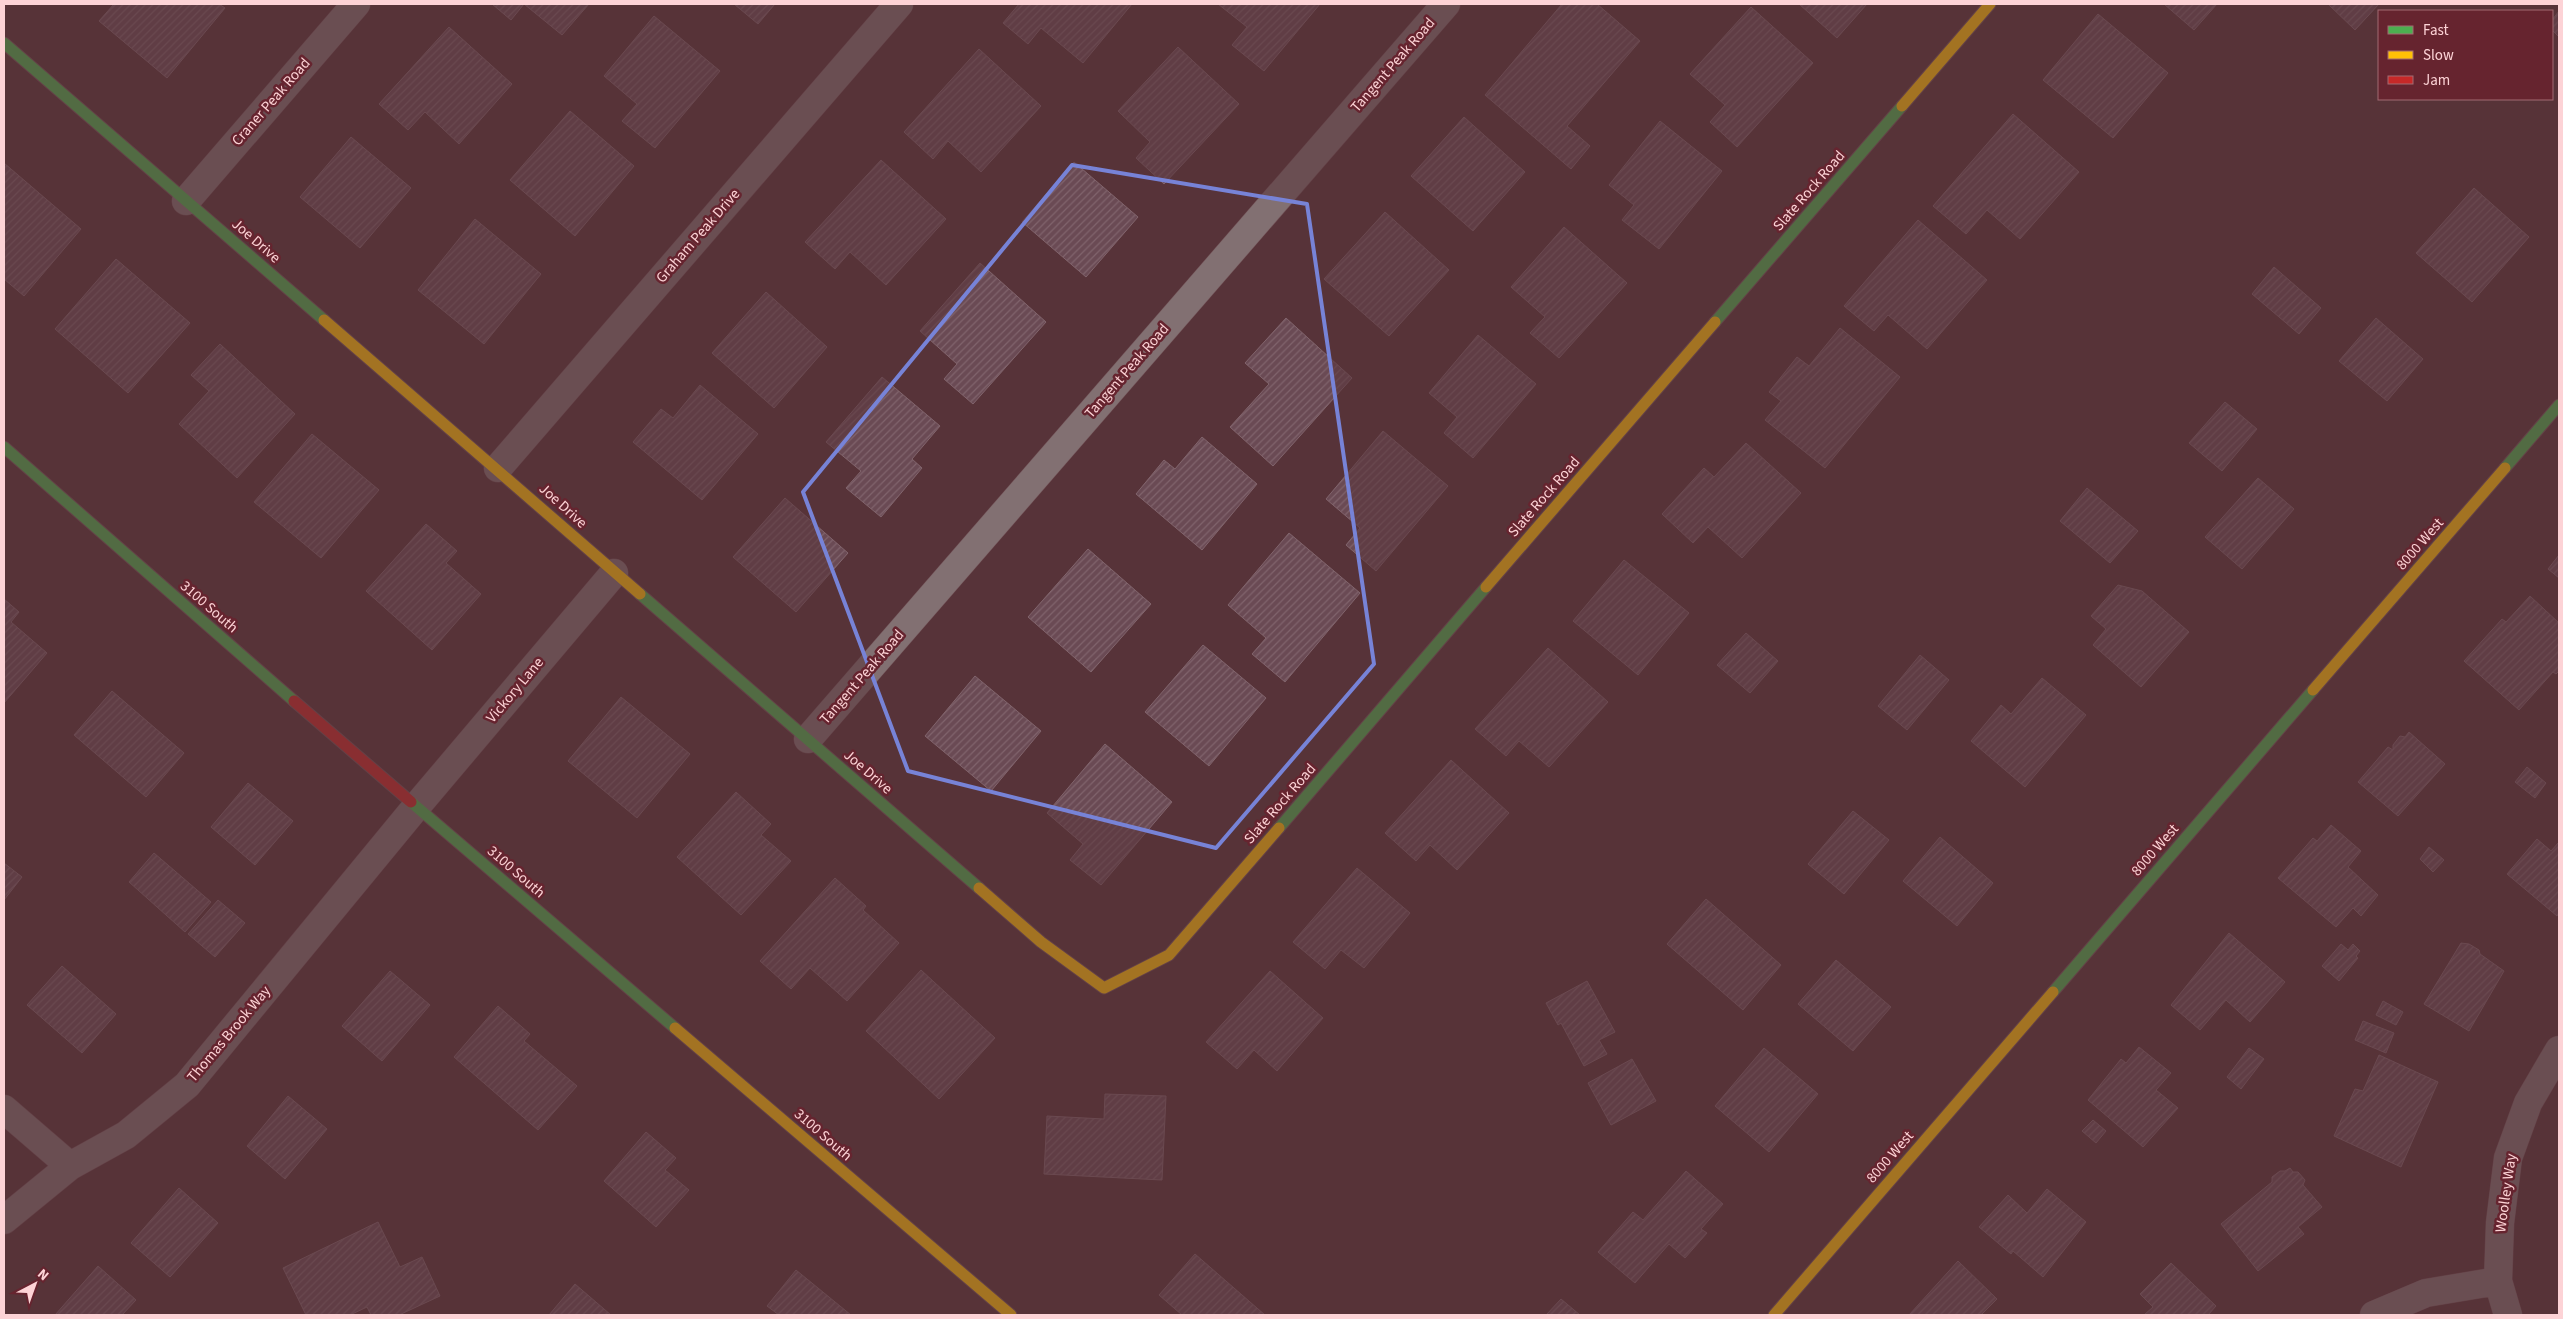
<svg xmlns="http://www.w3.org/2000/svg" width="2563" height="1319" font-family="'Source Sans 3',sans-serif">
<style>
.building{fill:url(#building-hatch);stroke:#81646c}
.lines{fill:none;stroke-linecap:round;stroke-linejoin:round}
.street-casing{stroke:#725257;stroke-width:29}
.fast-casing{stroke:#725257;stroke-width:13}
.slow-casing{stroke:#725257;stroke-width:13}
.jam-casing{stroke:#725257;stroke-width:13}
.street{stroke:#827072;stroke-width:28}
.fast{stroke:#4caf50;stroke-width:11}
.slow{stroke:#ffc107;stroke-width:11}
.jam{stroke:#c62828;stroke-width:11}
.marked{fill:none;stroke:#7783d7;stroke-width:4;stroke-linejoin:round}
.labels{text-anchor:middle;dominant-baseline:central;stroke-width:5;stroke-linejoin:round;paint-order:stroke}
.street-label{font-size:15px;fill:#fdd3d6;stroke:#66242f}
</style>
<defs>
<pattern id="building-hatch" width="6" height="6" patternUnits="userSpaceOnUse" patternTransform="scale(1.25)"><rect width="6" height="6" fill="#6a4a54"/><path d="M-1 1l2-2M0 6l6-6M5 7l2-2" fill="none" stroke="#80636c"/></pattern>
</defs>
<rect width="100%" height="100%" fill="#573339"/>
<path class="building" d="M114,4H219L225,8L167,78L99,21Z
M492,4H589L562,35L524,4L511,20Z
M734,4H775L758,24Z
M1019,4H1132L1083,63L1041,28L1028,44L1003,23Z
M1218,4H1320L1264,71L1232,45L1247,27Z
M1562,4H1597L1640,41L1567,126L1590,146L1571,169L1485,95Z
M1799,4H1867L1837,38Z
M2164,4H2217L2194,30Z
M2328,4H2379L2355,30Z
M1751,7L1813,63L1737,147L1710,122L1725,105L1690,74Z
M2559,11V37L2552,30V20Z
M2098,14L2168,73L2113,138L2043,80Z
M654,16L720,71L655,148L622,121L637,104L604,76Z
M449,27L512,84L459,144L425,112L408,130L379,104Z
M1178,47L1239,104L1164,184L1136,158L1150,142L1118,111Z
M979,49L1041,106L981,172L948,141L933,159L904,132Z
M570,111L634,166L575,236L510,180Z
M2013,114L2079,172L2020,239L1987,210L1966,234L1933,206Z
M1464,117L1525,172L1473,231L1411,176Z
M1660,121L1722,171L1659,249L1622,220L1634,205L1609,185Z
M351,137L411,188L360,248L300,197Z
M881,160L946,219L886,285L850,252L835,269L805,242Z
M1074,162L1138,217L1086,277L1022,222Z
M4,163L81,229L24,296L4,279Z
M2474,188L2529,237L2472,302L2416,253Z
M1385,212L1449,270L1389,336L1324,279Z
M475,219L541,274L484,344L418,290Z
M1918,220L1987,280L1927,349L1888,315L1874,331L1844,306Z
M1564,227L1627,283L1559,358L1530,333L1545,317L1511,287Z
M116,259L190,323L128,393L55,329Z
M980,263L1046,322L973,404L944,379L957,364L920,331Z
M2274,267L2321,308L2299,334L2252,294Z
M766,292L827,347L774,408L712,353Z
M1286,318L1352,378L1273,466L1230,427L1269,384L1245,363Z
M2376,318L2423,359L2387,401L2339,361Z
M1840,328L1900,377L1825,468L1765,420L1781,401L1769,392L1797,357L1809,366Z
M1478,335L1536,384L1473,458L1444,433L1457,417L1429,393Z
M220,344L295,414L237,478L179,424L209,391L191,375Z
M882,377L940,426L912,459L922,468L881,517L846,488L861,471L826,442Z
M700,385L758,434L702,500L633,442L661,409L673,418Z
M2225,402L2257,429L2222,471L2189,443Z
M1383,431L1448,486L1376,571L1346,545L1360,528L1326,499Z
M312,434L379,490L321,558L254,502Z
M1202,437L1257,484L1202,550L1136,494L1164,460L1175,469Z
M1746,443L1801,493L1742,558L1708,527L1693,543L1662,514L1704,468L1714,477Z
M2258,478L2294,509L2242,569L2205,537Z
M2087,488L2138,531L2110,563L2060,521Z
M785,498L848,553L796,612L733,557Z
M426,524L457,551L446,563L481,594L432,650L366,591Z
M1289,533L1360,593L1285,682L1252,654L1266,638L1228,605Z
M1088,549L1151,604L1091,672L1028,617Z
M2559,555V578L2548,569Z
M1624,560L1689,613L1638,675L1573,621Z
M2118,585L2142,591L2189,632L2141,687L2093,645L2106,629L2091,616Z
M2530,596L2559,623V671L2556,674L2553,672L2519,710L2464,661L2502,619L2506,622Z
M4,599L19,612L11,622L47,653L4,703Z
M1746,633L1778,661L1750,693L1717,665Z
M1203,645L1266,698L1209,766L1145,712Z
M1548,648L1608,702L1549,767L1519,741L1506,756L1475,729Z
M1920,655L1949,680L1907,730L1878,706Z
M975,676L1041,731L991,791L925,736Z
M2042,678L2086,715L2025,787L1971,741L2001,705L2011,714Z
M112,691L184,753L146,797L74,735Z
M621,697L690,754L637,818L568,761Z
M2409,732L2445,764L2398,816L2358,782L2388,747L2393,750V745L2400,736L2405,737Z
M1105,744L1172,802L1101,885L1070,860L1083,844L1047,813Z
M1451,760L1509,813L1457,870L1430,845L1416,861L1385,833Z
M2527,767L2546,783L2535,798L2515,782Z
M248,783L293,821L255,865L211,827Z
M736,792L771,824L761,835L791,861L741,915L677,857Z
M1853,811L1889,840L1844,894L1808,864Z
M2331,825L2361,851L2348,867L2378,895L2361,916L2353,908L2336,927L2278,878L2313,838L2317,841Z
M1940,837L1993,883L1957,926L1903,881Z
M2537,839L2551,851L2559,842V913L2557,916L2507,874Z
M2429,847L2444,860L2433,872L2420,859Z
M154,853L211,902L185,932L129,882Z
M4,863L22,877L4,900Z
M1357,868L1410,913L1364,968L1341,950L1325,969L1293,942Z
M835,878L866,906L863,910L899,943L847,1001L810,968L791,989L760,961Z
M1706,899L1781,965L1743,1010L1667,944Z
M218,900L245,923L215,957L188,934Z
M2229,933L2285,982L2250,1022L2226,1000L2200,1030L2171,1005Z
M2461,943L2469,944L2479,950L2480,954L2504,971L2469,1031L2424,1004Z
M2341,944L2348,950L2353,944L2360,951L2356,956L2358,958L2339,981L2322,966Z
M1836,960L1891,1007L1853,1051L1798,1004Z
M62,966L116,1014L82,1053L27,1005Z
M921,970L995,1038L939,1099L866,1031Z
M390,971L430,1005L382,1061L342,1026Z
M1270,971L1323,1018L1277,1071L1254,1050L1237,1069L1206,1042Z
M1587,981L1615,1032L1599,1040L1607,1054L1584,1066L1561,1023L1558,1025L1546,1003Z
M2383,1001L2403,1012L2396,1025L2376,1015Z
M498,1006L530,1034L524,1041L577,1086L538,1130L454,1057Z
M2363,1021L2394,1033L2386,1053L2355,1040Z
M2139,1047L2171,1073L2156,1090L2178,1108L2143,1147L2088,1100L2121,1059L2126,1063Z
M1764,1048L1818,1094L1769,1152L1715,1106Z
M2249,1048L2264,1059L2241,1089L2227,1077Z
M2379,1055L2438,1082L2401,1167L2334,1136L2355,1089L2363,1091Z
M1632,1059L1656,1101L1611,1125L1588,1083Z
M1105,1094L1166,1096L1162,1180L1044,1174L1047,1116L1104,1119Z
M288,1096L327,1129L285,1179L247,1146Z
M2093,1120L2106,1131L2096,1143L2082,1131Z
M646,1132L676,1158L665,1170L689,1190L656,1227L604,1181Z
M2290,1168L2293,1172H2298L2305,1180L2303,1185L2322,1207L2298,1227L2304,1234L2258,1271L2221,1224L2272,1182V1177L2280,1171H2285Z
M1686,1171L1723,1204L1701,1229L1707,1233L1685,1258L1669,1244L1635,1283L1598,1252L1633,1212L1643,1220Z
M179,1188L218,1223L170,1277L131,1243Z
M2047,1189L2086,1222L2043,1277L2013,1251L2011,1254L1979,1227L2008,1195L2027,1213Z
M378,1222L400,1267L422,1257L440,1296L399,1315H371L367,1307L350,1315H306L283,1268Z
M1195,1254L1265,1315H1182L1159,1295Z
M1958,1261L1997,1299L1981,1315H1909Z
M2171,1263L2216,1306L2208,1315H2144L2153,1307L2140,1294Z
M98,1266L136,1300L122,1315H55Z
M796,1270L851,1315H779L767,1306Z
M575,1284L611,1315H549Z
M1561,1299L1580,1315H1546Z"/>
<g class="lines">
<g class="street-casing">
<path id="street" d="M186,201L356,4
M498,468L899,4
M808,739L1446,4
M4,1109L70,1166
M4,1220L70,1166L126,1135L187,1085L416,807L614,573
M2374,1315L2426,1293L2498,1281
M2508,1315L2498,1281L2500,1223L2508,1158L2528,1103L2559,1050"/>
</g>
<g class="fast-casing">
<path id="fast" d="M4,43L324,320
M1715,322L1902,106
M4,447L294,701
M2505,468L2559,405
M640,594L979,888
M411,802L675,1028
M1279,828L1486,587
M2053,992L2313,690"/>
</g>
<g class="slow-casing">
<path id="slow" d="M1902,106L1990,4
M324,320L640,594
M1486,587L1715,322
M2313,690L2505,468
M979,888L1041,942L1104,988L1169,955L1279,828
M675,1028L1011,1315
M1774,1315L2053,992"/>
</g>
<g class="jam-casing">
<path id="jam" d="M294,701L411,802"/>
</g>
<use href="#street" class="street"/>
<use href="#fast" class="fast"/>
<use href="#slow" class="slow"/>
<use href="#jam" class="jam"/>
</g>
<path d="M0 0H2563V1319H0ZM1072,165L1307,204L1374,664L1216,848L908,771L803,492Z" fill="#573339" fill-opacity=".55" fill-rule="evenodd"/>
<path class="marked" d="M1072,165L1307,204L1374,664L1216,848L908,771L803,492Z"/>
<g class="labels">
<g class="street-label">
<text transform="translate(1393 65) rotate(-49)">Tangent Peak Road</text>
<text transform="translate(271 102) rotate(-49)">Craner Peak Road</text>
<text transform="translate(1809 191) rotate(-49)">Slate Rock Road</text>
<text transform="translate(698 236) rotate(-49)">Graham Peak Drive</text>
<text transform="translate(256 241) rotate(41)">Joe Drive</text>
<text transform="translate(1127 371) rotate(-49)">Tangent Peak Road</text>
<text transform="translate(1544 497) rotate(-49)">Slate Rock Road</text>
<text transform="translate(563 506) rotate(42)">Joe Drive</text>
<text transform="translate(2420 544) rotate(-49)">8000 West</text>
<text transform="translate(209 607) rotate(41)">3100 South</text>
<text transform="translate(862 677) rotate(-49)">Tangent Peak Road</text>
<text transform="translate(515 690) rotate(-50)">Vickory Lane</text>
<text transform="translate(868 772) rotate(41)">Joe Drive</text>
<text transform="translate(1280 804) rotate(-49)">Slate Rock Road</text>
<text transform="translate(2155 850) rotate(-49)">8000 West</text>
<text transform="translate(516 872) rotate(41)">3100 South</text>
<text transform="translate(229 1034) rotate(-50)">Thomas Brook Way</text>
<text transform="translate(823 1135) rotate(41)">3100 South</text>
<text transform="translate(1890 1157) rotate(-49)">8000 West</text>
<text transform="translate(2506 1193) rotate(-82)">Woolley Way</text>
</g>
</g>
<rect width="2563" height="1319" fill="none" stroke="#fdd3d6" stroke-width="10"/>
<rect x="2378" y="10" width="175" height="90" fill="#66242f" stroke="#a26a72"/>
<rect x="2388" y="26" width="25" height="8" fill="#4caf50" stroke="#a26a72"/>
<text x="2423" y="35" font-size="15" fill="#fdd3d6">Fast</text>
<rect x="2388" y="51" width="25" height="8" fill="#ffc107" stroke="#a26a72"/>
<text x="2423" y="60" font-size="15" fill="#fdd3d6">Slow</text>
<rect x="2388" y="76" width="25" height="8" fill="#c62828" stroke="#a26a72"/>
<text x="2423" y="85" font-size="15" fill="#fdd3d6">Jam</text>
<g transform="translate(35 1284) rotate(41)" stroke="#66242f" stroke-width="4" paint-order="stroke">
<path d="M0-4L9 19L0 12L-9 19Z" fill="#fdd3d6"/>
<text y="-8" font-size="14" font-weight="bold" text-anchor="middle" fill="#fdd3d6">N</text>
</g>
</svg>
